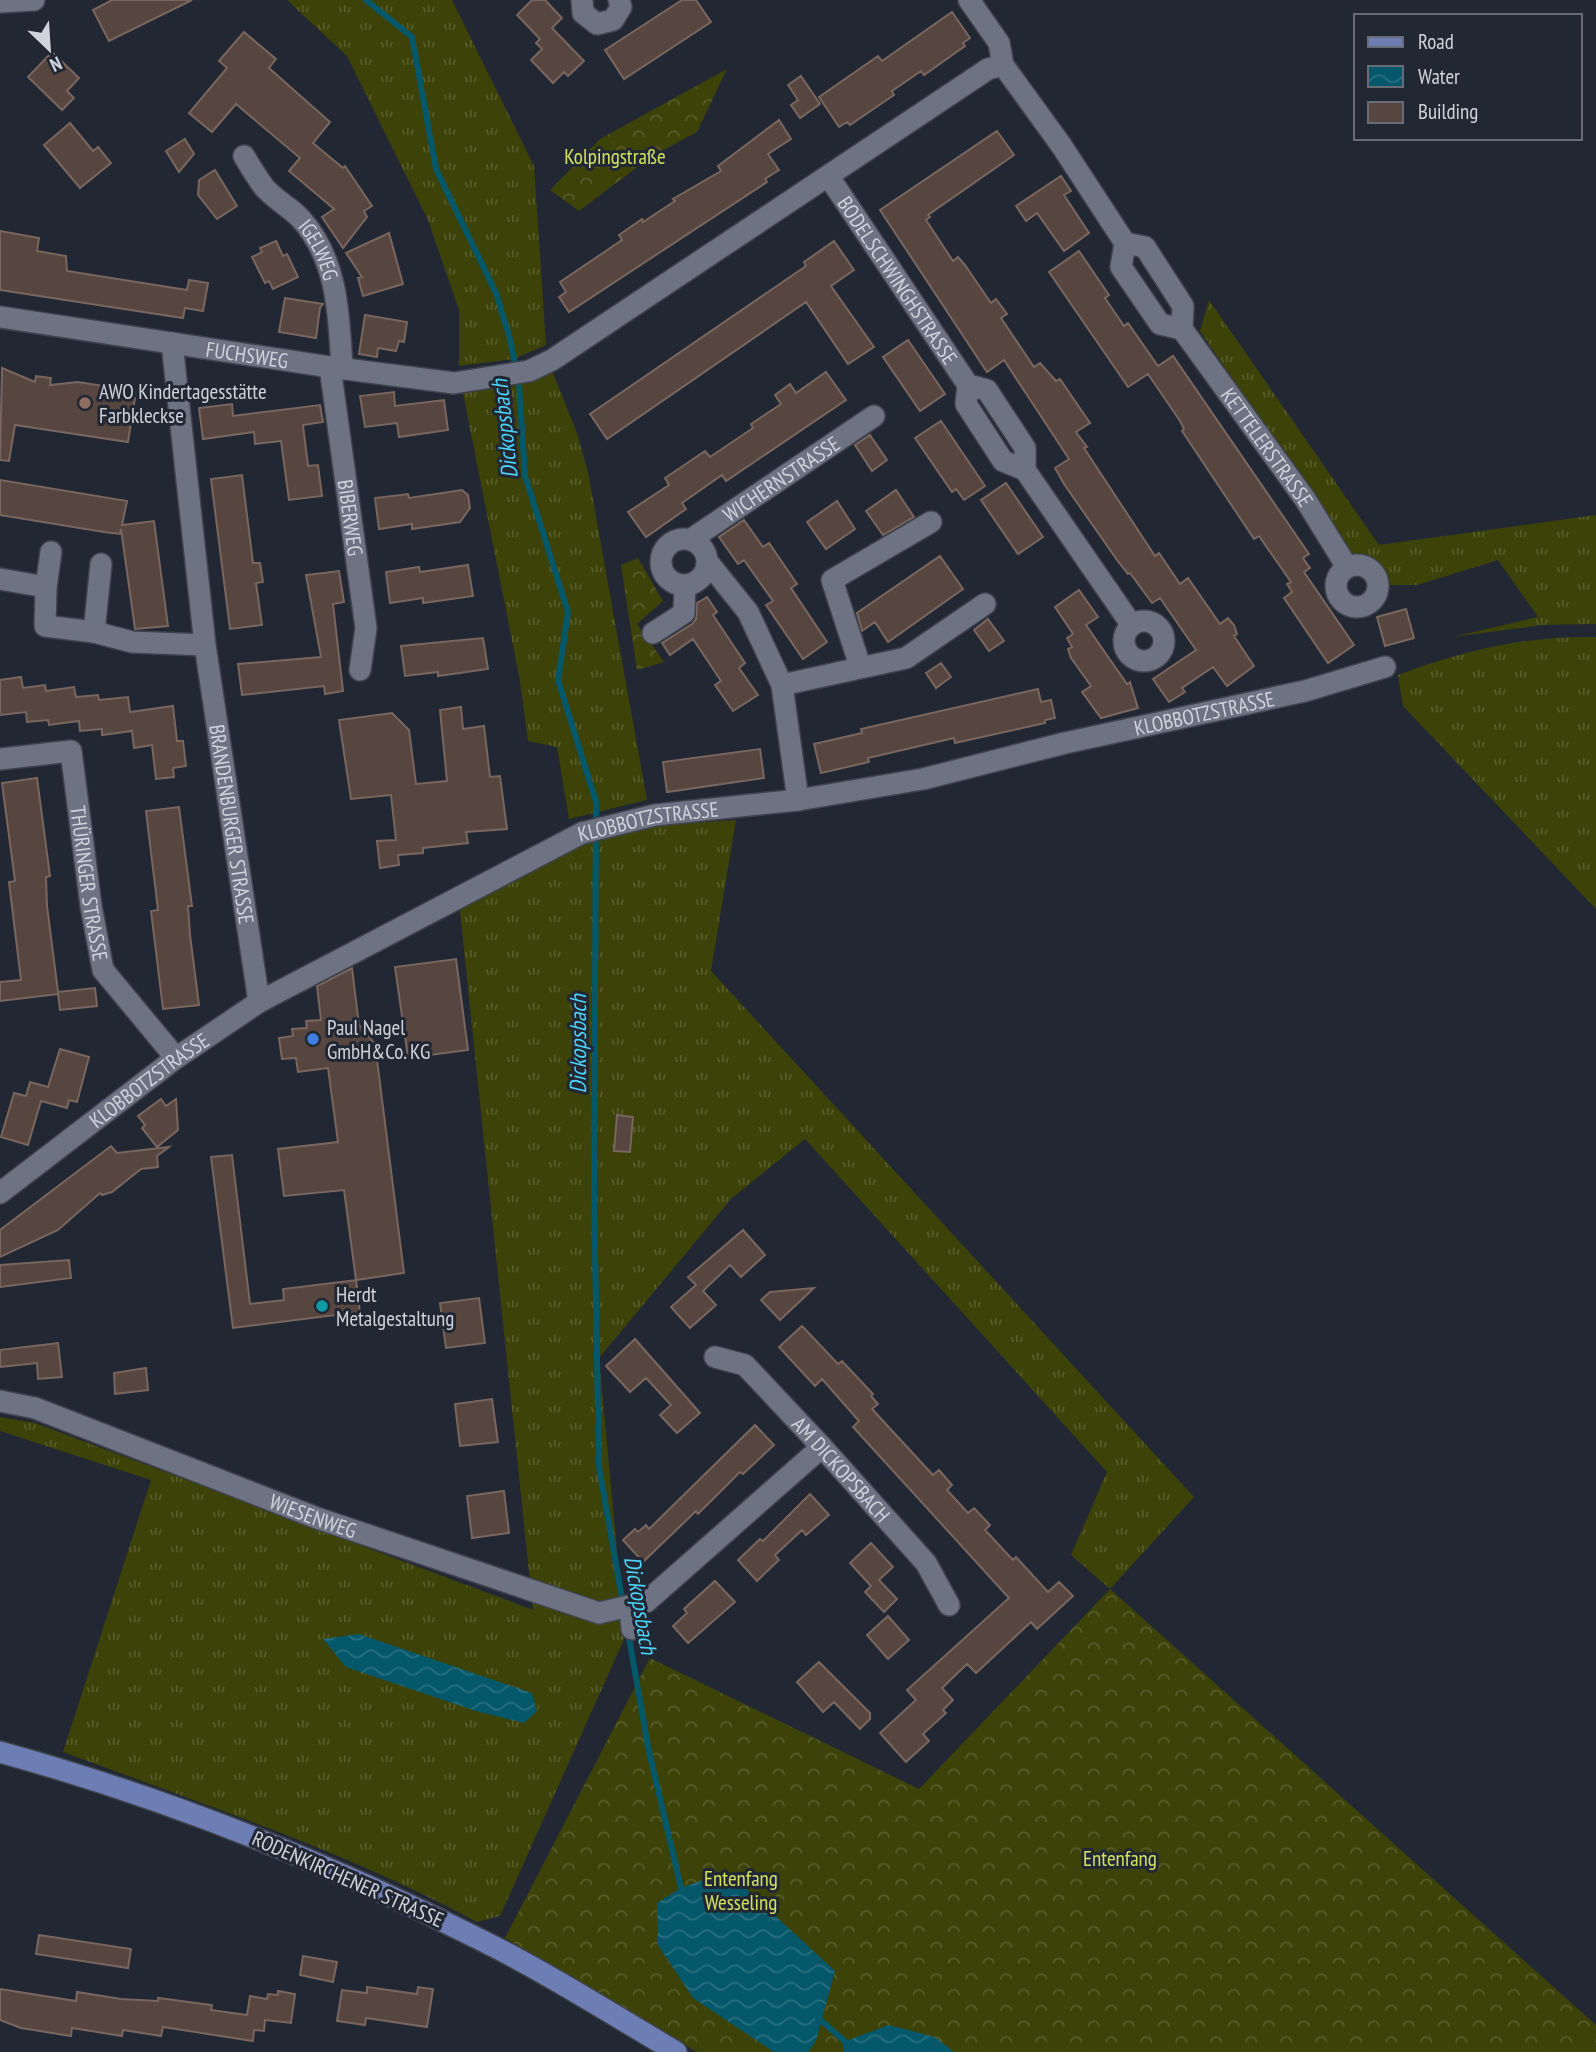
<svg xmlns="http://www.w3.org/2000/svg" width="1596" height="2052" font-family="'PT Sans Narrow',sans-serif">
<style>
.grass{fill:url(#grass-tufts)}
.forest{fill:url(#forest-crowns)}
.water{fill:url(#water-waves)}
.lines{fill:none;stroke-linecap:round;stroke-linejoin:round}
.stream{stroke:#05586a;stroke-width:6}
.building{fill:#57463f;stroke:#78665f;stroke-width:2}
.minor-casing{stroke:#3f434d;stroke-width:24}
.major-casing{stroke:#3f434d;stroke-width:24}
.minor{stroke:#6d7383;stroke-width:21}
.major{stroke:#6d7eb4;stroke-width:21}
.education-dot{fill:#8d6e63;stroke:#222734;stroke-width:2.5}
.shop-dot{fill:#3f7fe0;stroke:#222734;stroke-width:2.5}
.culture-dot{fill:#0f9aa8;stroke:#222734;stroke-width:2.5}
.labels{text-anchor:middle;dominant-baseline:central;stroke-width:6;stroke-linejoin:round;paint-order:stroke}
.park-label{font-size:21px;fill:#d2e15e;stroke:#222734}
.street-label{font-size:21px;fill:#d0d3dc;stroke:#222734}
.poi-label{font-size:21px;fill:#d0d3dc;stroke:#222734;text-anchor:start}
.water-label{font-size:23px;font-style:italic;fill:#4dd3f7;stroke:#222734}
</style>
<defs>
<pattern id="grass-tufts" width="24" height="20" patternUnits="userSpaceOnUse" patternTransform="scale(1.75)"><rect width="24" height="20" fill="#3d4208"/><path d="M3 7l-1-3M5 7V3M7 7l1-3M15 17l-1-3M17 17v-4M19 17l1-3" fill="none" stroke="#585c2b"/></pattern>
<pattern id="forest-crowns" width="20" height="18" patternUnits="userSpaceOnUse" patternTransform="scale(1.75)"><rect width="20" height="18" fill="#3d4208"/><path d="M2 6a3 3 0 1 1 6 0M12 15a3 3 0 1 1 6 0" fill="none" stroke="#585c2b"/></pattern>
<pattern id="water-waves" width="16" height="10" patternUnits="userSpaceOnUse" patternTransform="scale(1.75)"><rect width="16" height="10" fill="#05586a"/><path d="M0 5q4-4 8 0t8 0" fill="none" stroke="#286f7f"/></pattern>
</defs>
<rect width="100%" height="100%" fill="#222734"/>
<path class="grass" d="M287,0H452L534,166L546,345L514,359L459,366V310L428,220L347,56Z
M1209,300L1379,545L1596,515V624L1542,625L1453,637L1538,617L1498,560L1417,585H1390L1380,565L1349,552L1200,331Z
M553,373L577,433L588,472L647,800L569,819L557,747L528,741L520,681L463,393L519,385Z
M1596,637V909L1403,706L1398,675C1465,650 1524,636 1596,637Z
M736,820L711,971L1194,1497L1110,1589L1071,1555L1107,1472L805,1139L731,1199L599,1358L625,1637L500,1916L477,1922C346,1851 202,1804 63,1752L151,1480L0,1431V1417L35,1423L533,1610L459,902L577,844L663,825Z"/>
<path class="forest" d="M727,69L697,132L652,156L579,211L550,190L600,139Z
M638,558L663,601L637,624L664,662L637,670L621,565Z
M1110,1589L1596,2025V2052H697L505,1938L650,1658L919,1789Z"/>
<path class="water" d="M359,1634L532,1693L537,1711L524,1723L476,1711L346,1667L323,1639Z
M727,1871L835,1971L816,2041L808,2052H774L693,1998L658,1945L657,1903L681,1888Z
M889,2025L935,2037L954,2052H843V2042Z"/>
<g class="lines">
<path class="stream" d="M366,0L412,37L436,169L496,293L510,339L519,385L525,476L568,612L558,680L596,802L594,1196L599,1467L623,1604
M628,1632L648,1747L681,1888L687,1893
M817,2017L848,2044"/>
</g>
<path class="building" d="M112,0H192L109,41L93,10Z
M532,0H545L562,18L552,28L584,61L568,76L564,72L553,83L531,60L542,49L536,43L540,39L517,15Z
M682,0H696L711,22L624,79L605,50Z
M952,12L970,38L963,43L965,46L924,75L921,71L892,91L894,95L850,125L847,122L839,127L819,97L878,56L882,61Z
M244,32L276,59L269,68L330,122L313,143L343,168L345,166L372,206L364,211L367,217L343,248L322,217L334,209L289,171L300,158L236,104L212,132L189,113L227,68L219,61Z
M52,52L79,78L67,91L74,98L62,110L28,77Z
M801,76L820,104L800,118L791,105L798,100L788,85Z
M779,120L791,139L768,154L779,170L765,179L767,182L569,312L559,297L566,292L560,282L622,240L619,235L642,219L643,222L675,201L673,199L721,171L718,166Z
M70,123L93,151L98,147L111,163L80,188L44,145Z
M997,131L1014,155L928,215L930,217L926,220L953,261L958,257L965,265L991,303L996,299L1007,314L1001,318L1034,367L1040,363L1056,381L1060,379L1090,423L1076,432L1087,447L1084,448L1155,556L1159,553L1180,584L1188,578L1220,624L1228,618L1234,625L1237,634L1234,636L1254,666L1227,686L1213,667L1182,688L1185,692L1169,702L1153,679L1196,650L1160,598L1152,603L1130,573L1128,574L1117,560L1064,484L1055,468L1069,459L1004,360L987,372L880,210Z
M185,139L194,154L179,172L166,151Z
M215,170L237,206L217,219L198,195L199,180Z
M1061,176L1071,191L1064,195L1089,233L1064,251L1037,213L1026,221L1016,206Z
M0,231L39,238L37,251L66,256L67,271L187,290L189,280L208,283L203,311L185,308L183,318L0,290Z
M389,233L403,284L363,296L358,278L362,277L346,253Z
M276,241L283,256L287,254L298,277L273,289L269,281L265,283L252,257L262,252L260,248Z
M834,241L854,270L831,286L874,347L848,364L806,302L607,439L590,414L806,266L804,262Z
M1079,251L1109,295L1105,298L1124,326L1128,323L1158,366L1173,356L1309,554L1303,558L1310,568L1304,572L1354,645L1328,663L1284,598L1292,592L1287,584L1291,582L1259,536L1254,539L1182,431L1184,429L1180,421L1148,374L1128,387L1049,272Z
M285,298L323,304L320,308L316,338L279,332Z
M365,315L407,322L404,342L399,341L396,351L378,348L377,357L359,354Z
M908,340L945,394L920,411L883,357Z
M2,368L35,382L36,376L51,378L50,385L78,382L116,388L135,398L128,442L15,425L9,461L0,460Z
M826,372L846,400L726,481L722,475L682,503L686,509L646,537L628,512L669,485L665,478L705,451L710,457L753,428L751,424L781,404L775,395L790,384L796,393Z
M394,392L395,406L444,400L448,430L399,437L397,423L365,427L360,396Z
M232,404L233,416L320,405L323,422L303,425L308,466L318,465L322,496L289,500L281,441L255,444L254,432L203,439L199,408Z
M941,421L985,486L964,500L956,489L952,492L915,438Z
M870,435L887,460L872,471L855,445Z
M242,475L253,563H260L263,582L256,583L262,625L230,629L211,479Z
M0,480L127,501L122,525L154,521L168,626L135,629L121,529L120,534L104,532L0,515Z
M1006,483L1043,537L1018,554L981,500Z
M462,490L468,495L470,508L460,522L412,529V524L379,529L375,498L408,494L409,498Z
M896,490L914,517L883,535L866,511Z
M837,501L855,529L826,549L807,522Z
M744,520L763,547L769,543L797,584L791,588L827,642L803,659L766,605L773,601L744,560L738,564L719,537Z
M940,556L963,589L888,642L875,622L862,631L857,613Z
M468,565L473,596L423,603V598L390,603L386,572L419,567L420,572Z
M339,571L344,602L333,604L343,691L325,694L324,686L242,695L238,664L321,657L306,575Z
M1079,590L1098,617L1086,625L1127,684L1130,682L1138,708L1101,718L1082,692L1091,686L1071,658L1068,649L1072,647L1067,638L1073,634L1055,607Z
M707,597L717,612L713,615L745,663L739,668L758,695L733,711L715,685L721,681L693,639L670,655L662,643L692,624L696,619L697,603Z
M1406,609L1414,638L1385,646L1377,617Z
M988,619L1004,641L989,651L974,630Z
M483,638L488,669L438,676V672L405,676L401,646Z
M941,663L951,677L936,688L926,673Z
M21,677L23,688L45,685L46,691L74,687L76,697L98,695L99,700L128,697L130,712L173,706L177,741H183L186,766L173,768L174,777L156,779L152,745L134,748L132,731L102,735V729L80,731L79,721L49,725L48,720L27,722L26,712L0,715V680Z
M1038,689L1041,702L1051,700L1055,718L1045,720V723L955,743L954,738L868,758L869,762L821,773L814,744L862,733L861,729Z
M461,707L463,729L484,726L490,777L500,776L507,829L466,832L468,843L423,848V853L398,855L399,865L380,868L377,841L396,840L391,795L351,799L339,720L392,713L409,730L416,784L447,781L440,710Z
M760,749L764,778L667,792L663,762Z
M37,778L50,876L46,877L47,906L58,992L95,988L97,1006L60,1010L58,994L0,1001V982L21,980L9,882L15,881L2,783Z
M179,807L192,906H188L190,935L199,1005L163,1009L151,911L158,910L146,811Z
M456,959L468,1050L408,1058L395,967Z
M352,968L359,1025L375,1044L404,1273L356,1280L344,1190L284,1196L278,1149L338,1142L328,1068L298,1072L296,1058L282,1059L279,1038L293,1036L292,1029L307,1028L306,1021L321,1020L317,986Z
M60,1049L89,1057L77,1102L69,1100L67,1108L41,1101L28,1145L1,1137L14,1093L26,1096L30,1082L48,1087Z
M161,1099L166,1106L176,1099L178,1130L157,1147L142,1128L145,1125L138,1116Z
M617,1115L633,1117L630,1152L614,1151Z
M111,1146L117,1153L169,1147L157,1156L158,1167L141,1169L112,1192L102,1195L100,1193L58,1230L0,1257V1230Z
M232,1155L250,1304L284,1300L283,1289L356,1280L360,1312L233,1328L211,1157Z
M743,1230L765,1255L741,1277L730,1265L703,1291L716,1305L690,1328L671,1307L696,1285L688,1277Z
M69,1260L71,1278L0,1287V1265Z
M814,1288L780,1320L761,1300L770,1292Z
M479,1298L485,1343L446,1348L440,1303Z
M802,1326L838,1364L842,1361L873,1394L871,1396L878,1404L872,1409L933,1475L939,1470L952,1485L947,1490L968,1513L974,1508L990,1525L985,1530L1013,1560L1016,1557L1048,1592L1059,1582L1073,1596L1037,1629L1031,1622L976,1673L967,1664L942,1688L953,1700L943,1710L946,1713L923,1734L929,1741L906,1762L880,1733L916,1700L907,1690L1009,1598L853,1427L859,1421L822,1379L815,1386L779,1347Z
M635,1339L700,1413L677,1433L660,1415L671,1405L646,1378L630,1392L606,1366Z
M58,1343L62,1377L38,1379L37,1363L0,1367V1350Z
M146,1368L148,1390L115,1394L114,1373Z
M492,1399L498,1442L460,1446L455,1404Z
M755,1425L774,1445L743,1474L740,1472L698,1514L696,1511L643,1562L623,1540L635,1529L638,1532L646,1525L649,1529Z
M504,1491L509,1533L472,1538L467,1496Z
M810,1494L829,1515L806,1535L802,1530L787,1544L775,1555L779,1560L757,1581L738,1560L760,1539L763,1541Z
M871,1543L893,1567L879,1580L897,1599L884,1612L865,1592L871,1586L850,1563Z
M715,1581L735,1602L688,1643L673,1626L687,1613L684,1609Z
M888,1616L909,1640L888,1659L867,1635Z
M819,1662L870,1713V1719L860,1729L834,1702L823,1712L797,1682Z
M39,1935L131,1949L128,1968L36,1954Z
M303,1956L337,1962L333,1982L300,1975Z
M367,1987L417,1994L418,1987L433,1989L427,2027L366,2018L365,2025L337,2021L342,1990L367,1993Z
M0,1989L76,2001L77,1992L121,1999L158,2001V1998L212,2005L211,2010L247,2015L250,1996L267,1999L268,1994L278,1995V1991L295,1994L291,2023L265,2020L264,2031L254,2030L253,2041L163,2027L161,2036L123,2030L122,2036L72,2028L71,2036L21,2028L0,2020Z"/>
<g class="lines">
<g class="minor-casing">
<g id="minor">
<path d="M582,0L583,13L597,24L613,20L621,7L619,0"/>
<path id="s1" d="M969,0L999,43L1003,65L1061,145L1125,243L1145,247L1183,306L1182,329L1305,499L1347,567"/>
<path d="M0,2L34,0"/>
<path id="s2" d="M244,156C250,166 257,178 264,187C275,200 290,207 301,219C338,260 339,316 342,368"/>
<path id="s3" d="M829,177L968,385L966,404L1003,461L1025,470L1131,624"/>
<path d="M1125,243L1121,267L1160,324L1182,329"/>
<path id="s4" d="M0,317L330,367L454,383L529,371L552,360L988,69L1003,65"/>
<path id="s5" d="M172,343L205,645L259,1002"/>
<path id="s6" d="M330,367L366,628L360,670"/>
<path d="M968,385L987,390L1025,448V470"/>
<circle cx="684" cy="562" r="23"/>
<path id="s7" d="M690,540L874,416"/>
<path d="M707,561L748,612L782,685L798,800"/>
<path d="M101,564L94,632L132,642L205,645"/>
<circle cx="1357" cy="586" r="21"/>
<path d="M0,579L46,587L45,626L94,632"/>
<path d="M46,587L51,552"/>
<circle cx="1144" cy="641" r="20"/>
<path d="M653,633L684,613L685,585"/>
<path d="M860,666L832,580L931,522"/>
<path d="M782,685L906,658L985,604"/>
<path id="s8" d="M0,759L71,751L91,906L103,970L176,1058"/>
<path id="s9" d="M0,1193L176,1058L259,1002L582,833L655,815L798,800L923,779L1065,743L1305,691L1385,667"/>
<path id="s10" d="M715,1357L745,1365L822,1447L926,1563L949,1605"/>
<path id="s11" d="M0,1401L35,1408L317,1518L599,1613L646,1602L822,1447"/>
<path d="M630,1606L632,1629"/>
</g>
</g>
<g class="major-casing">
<path id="major" d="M0,1752C167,1798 329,1863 483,1941C549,1974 612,2014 676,2052"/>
</g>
<use href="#minor" class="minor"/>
<use href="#major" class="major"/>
</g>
<circle class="education-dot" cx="85" cy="403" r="7"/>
<circle class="shop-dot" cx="313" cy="1039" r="7"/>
<circle class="culture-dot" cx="322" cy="1306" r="7"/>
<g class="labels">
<g class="park-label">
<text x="615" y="156">Kolpingstraße</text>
<text x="1120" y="1858">Entenfang</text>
<text x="741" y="1878">Entenfang<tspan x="741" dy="24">Wesseling</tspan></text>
</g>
<g class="street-label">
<text stroke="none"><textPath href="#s2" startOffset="122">IGELWEG</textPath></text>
<text stroke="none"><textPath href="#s3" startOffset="124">BODELSCHWINGHSTRASSE</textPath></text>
<text stroke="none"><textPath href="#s4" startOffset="250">FUCHSWEG</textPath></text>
<text stroke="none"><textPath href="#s1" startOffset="550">KETTELERSTRASSE</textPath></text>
<text stroke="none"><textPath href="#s7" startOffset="110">WICHERNSTRASSE</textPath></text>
<text stroke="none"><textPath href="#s6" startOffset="152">BIBERWEG</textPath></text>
<text stroke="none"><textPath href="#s9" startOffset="1321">KLOBBOTZSTRASSE</textPath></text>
<text stroke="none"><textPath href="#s5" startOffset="485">BRANDENBURGER STRASSE</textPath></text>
<text stroke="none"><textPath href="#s9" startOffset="754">KLOBBOTZSTRASSE</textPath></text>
<text stroke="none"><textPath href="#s8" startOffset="205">THÜRINGER STRASSE</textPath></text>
<text stroke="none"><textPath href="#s9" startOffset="187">KLOBBOTZSTRASSE</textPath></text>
<text stroke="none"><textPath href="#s10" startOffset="173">AM DICKOPSBACH</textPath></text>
<text stroke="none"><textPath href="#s11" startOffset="334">WIESENWEG</textPath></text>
<text transform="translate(348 1879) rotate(24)">RODENKIRCHENER STRASSE</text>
</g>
<g class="poi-label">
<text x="99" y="391">AWO Kindertagesstätte<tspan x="99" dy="24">Farbkleckse</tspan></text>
<text x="327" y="1027">Paul Nagel<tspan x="327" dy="24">GmbH&amp;Co. KG</tspan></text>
<text x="336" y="1294">Herdt<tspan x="336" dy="24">Metalgestaltung</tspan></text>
</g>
<g class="water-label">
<text transform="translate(504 429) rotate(-96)">Dickopsbach</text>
<text transform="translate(577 1044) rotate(-90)">Dickopsbach</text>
<text transform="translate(641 1605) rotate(80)">Dickopsbach</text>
</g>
</g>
<rect x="1354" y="14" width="228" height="126" fill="#222734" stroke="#686c77" stroke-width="2"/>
<rect x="1368" y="37" width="35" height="10" fill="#6d7eb4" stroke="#686c77" stroke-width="2"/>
<text x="1418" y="49" font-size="21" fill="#d0d3dc">Road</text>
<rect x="1368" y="66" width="35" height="21" fill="url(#water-waves)" stroke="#686c77" stroke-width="2"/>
<text x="1418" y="84" font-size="21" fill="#d0d3dc">Water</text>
<rect x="1368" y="102" width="35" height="21" fill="#57463f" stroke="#686c77" stroke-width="2"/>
<text x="1418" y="119" font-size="21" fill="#d0d3dc">Building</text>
<g transform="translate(49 49) rotate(155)" stroke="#222734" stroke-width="5" paint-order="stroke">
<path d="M0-5L12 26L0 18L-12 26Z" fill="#d0d3dc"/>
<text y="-10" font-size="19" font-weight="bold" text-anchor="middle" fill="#d0d3dc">N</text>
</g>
</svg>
